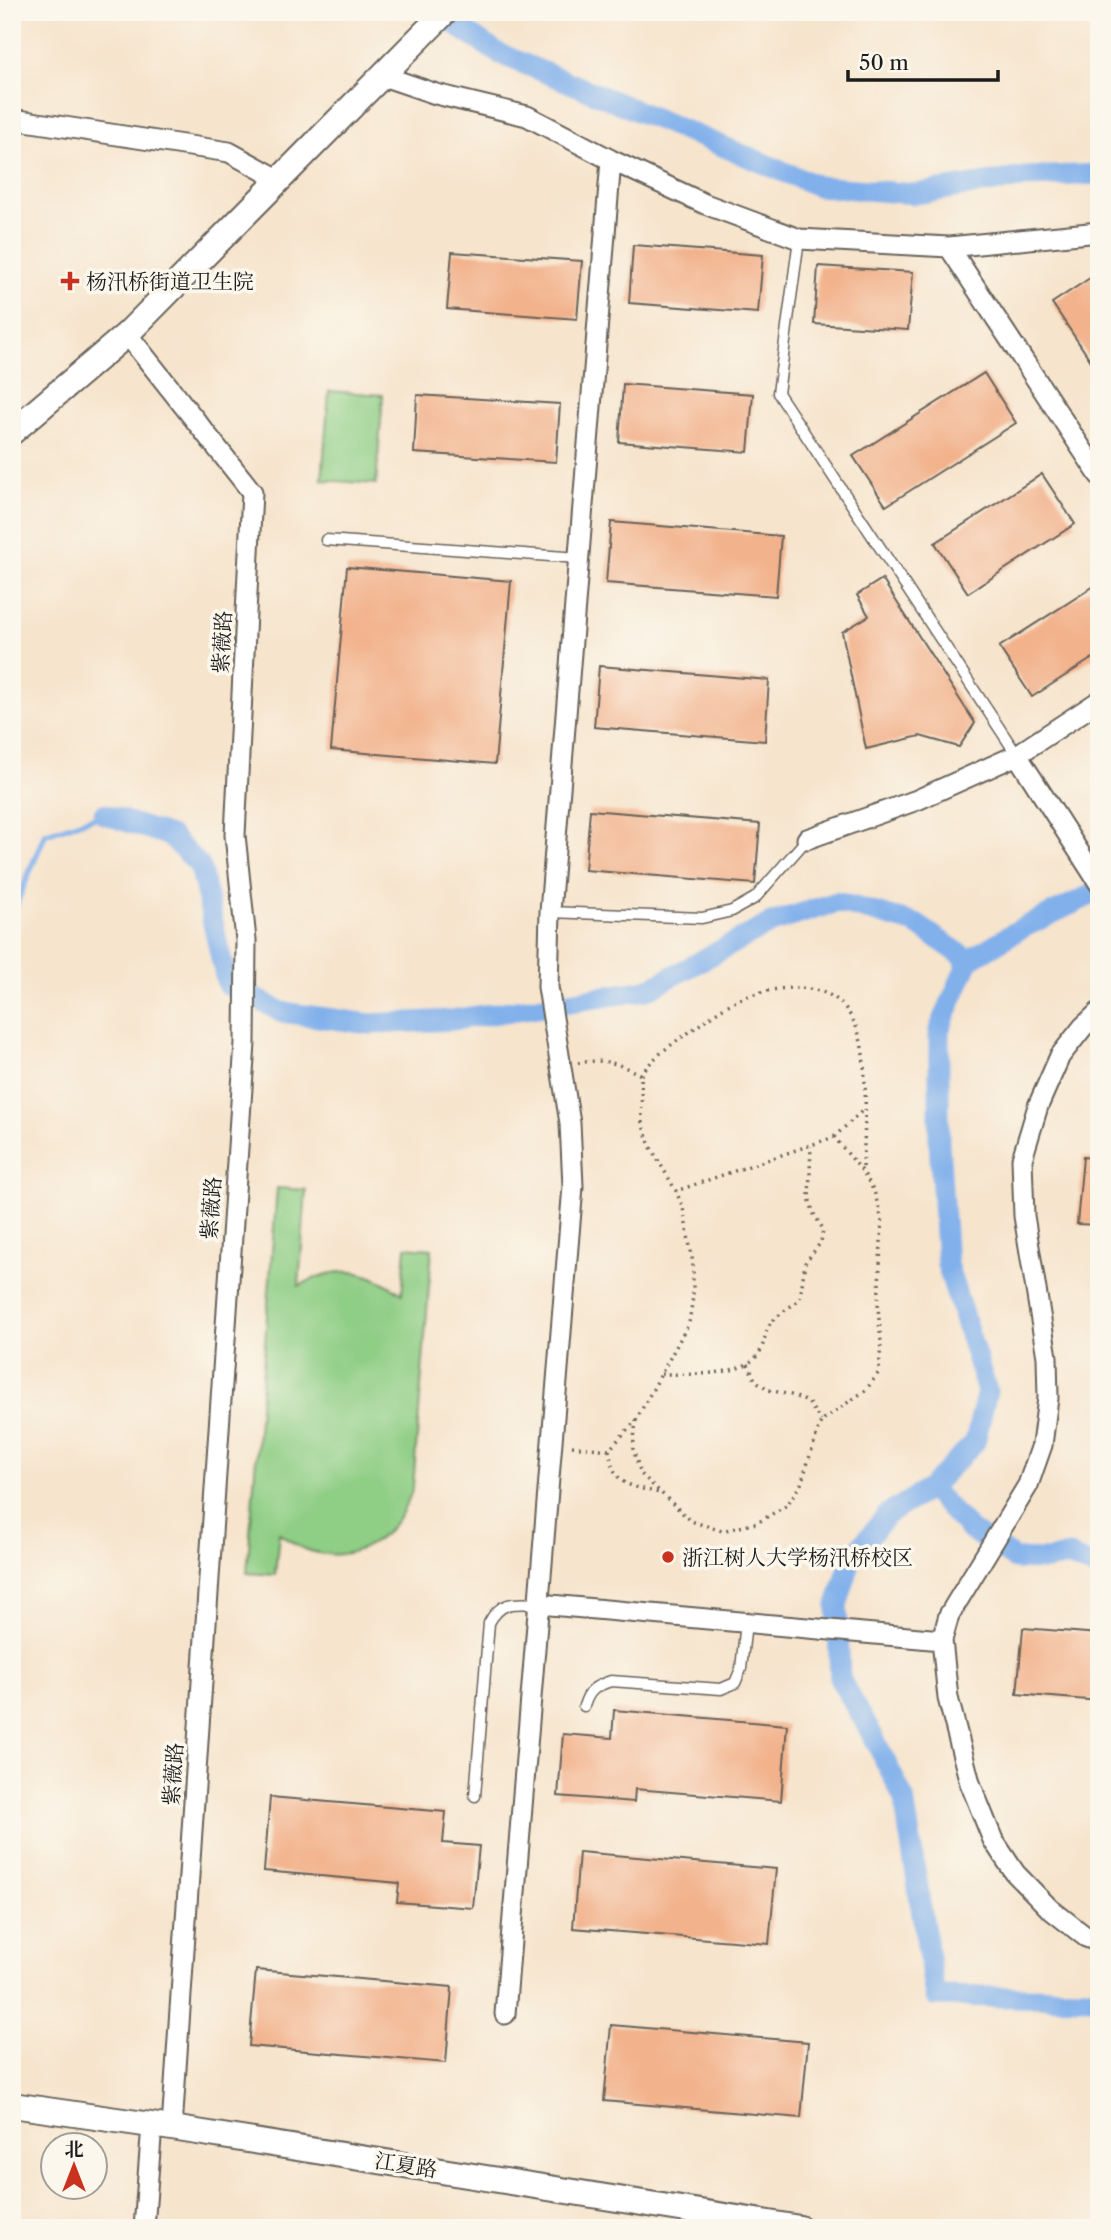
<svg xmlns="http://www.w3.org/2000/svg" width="1111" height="2240" font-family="'Libre Caslon Text','Noto Serif SC',serif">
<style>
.green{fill:#8fce85;stroke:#567550;stroke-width:2}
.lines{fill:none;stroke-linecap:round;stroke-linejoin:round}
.stream{stroke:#81b0eb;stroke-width:6}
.canal{stroke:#81b0eb;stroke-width:21}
.building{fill:#f2b28c}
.service-casing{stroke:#68625a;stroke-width:13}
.minor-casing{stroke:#68625a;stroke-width:23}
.tertiary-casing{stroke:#68625a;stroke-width:28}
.path{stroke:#68625a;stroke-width:3.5;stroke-dasharray:2 5;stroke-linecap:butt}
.service{stroke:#fff;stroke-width:10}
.minor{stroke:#fff;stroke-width:19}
.tertiary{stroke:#fff;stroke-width:24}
.poi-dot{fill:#c8321e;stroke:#fbf7ec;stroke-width:2.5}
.labels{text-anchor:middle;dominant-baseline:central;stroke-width:7;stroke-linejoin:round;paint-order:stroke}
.poi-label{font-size:21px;fill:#1c1c1c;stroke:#fbf7ec;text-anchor:start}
.street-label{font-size:21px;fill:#1c1c1c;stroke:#fbf7ec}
</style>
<rect width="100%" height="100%" fill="#fbf7ec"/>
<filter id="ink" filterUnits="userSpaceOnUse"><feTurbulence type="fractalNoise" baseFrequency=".0143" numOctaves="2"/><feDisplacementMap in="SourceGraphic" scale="14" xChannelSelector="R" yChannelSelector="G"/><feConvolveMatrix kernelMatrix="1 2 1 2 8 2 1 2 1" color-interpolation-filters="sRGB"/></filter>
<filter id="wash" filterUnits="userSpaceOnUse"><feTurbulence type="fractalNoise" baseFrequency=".00686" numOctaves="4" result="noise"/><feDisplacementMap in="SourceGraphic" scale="28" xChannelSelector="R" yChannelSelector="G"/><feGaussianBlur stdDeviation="1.57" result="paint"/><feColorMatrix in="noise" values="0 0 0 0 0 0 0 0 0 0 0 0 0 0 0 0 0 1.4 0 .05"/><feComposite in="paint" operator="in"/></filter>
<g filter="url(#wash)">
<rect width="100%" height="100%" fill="#f6e4cc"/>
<path class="green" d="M329,391L383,395L376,484L322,480Z
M277,1188L306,1190L299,1286C338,1264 366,1268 402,1294L406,1247L432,1249L413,1487C399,1536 353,1569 302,1548C294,1544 286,1538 279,1533L275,1575L247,1573Z"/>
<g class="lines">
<path class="stream" d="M12,922L13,912L45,834L104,814"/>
<path class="canal" d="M457,26L498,53L818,186L915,194L1026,177L1099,174
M104,814L170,836L200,866L227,984L282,1012L370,1024L452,1020L647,990L771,923L837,902L916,924L969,960
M1099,891L1020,929L969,960L939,1030V1142L947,1264L987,1391L975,1442L930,1488L887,1515L852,1557L837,1605L840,1679L874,1738L904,1799L935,1996L1099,1998
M930,1488L969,1529L1015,1559L1047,1560L1069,1556L1099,1569"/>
</g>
<g id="blocks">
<path class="building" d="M633,245L763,255L758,313L629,303Z
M452,252L582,261L577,319L447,309Z
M818,266L913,272L908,330L814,324Z
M1099,272V373L1052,303Z
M984,373L1016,423L886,506L853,456Z
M623,384L753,394L748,452L619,442Z
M417,395L560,404L556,462L414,453Z
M1042,474L1075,524L968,593L935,543Z
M611,522L781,536L776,596L606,583Z
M347,567L511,581L495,764L331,750Z
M882,579L975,723L959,747L920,736L866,749L842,632L869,616L857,595Z
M1099,583V654L1032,697L999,647Z
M599,666L769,680L765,741L594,727Z
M590,810L760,824L755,884L585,870Z
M1083,1157L1099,1159V1225L1077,1224Z
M1023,1628L1099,1634V1701L1017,1694Z
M614,1710L787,1725L781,1801L635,1789L634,1802L558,1796L563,1734L612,1738Z
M270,1797L446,1812L443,1843L479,1846L473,1908L397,1902L399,1883L264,1871Z
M579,1852L776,1869L769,1944L573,1928Z
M256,1970L452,1987L446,2063L249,2046Z
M611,2025L808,2042L801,2118L604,2101Z"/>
</g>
</g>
<g filter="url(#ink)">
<use href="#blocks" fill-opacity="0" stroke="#68625a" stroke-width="2"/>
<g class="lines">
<g class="service-casing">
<path id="service" d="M799,239L778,393L1017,755
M326,540L579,558
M550,912L702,918L732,911L755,898L807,839
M584,1706C589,1690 595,1686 611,1681L721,1689L735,1683L741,1669L746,1622
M475,1796L489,1623C501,1600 515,1603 539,1604"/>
</g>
<g class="minor-casing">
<path id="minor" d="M383,76L436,94L527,116L611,160L705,204L799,239L949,247L1099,232
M12,119L229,152L280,180
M949,247L1099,475
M127,334L252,492L235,835L246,940L245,1043L172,2128
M1017,755L1099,883
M807,839L917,800L1017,755L1099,701
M1099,1012L1083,1027L1060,1056L1038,1106L1022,1159L1024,1216L1047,1357L1048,1398L1042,1445L1028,1485L949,1615L942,1640L948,1698L970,1783L993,1840L1015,1873L1049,1908L1086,1937L1099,1942
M539,1604L942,1640
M505,2014L573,1186L570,1123L548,987L550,912L611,160
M144,2228L152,2125"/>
</g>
<g class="tertiary-casing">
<path id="tertiary" d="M12,432L127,334L445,12
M12,2105L172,2128L800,2228"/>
</g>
<path class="path" d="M641,1075C654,1055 673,1044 692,1030C705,1021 718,1010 732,1003C761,988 816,978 842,1004C847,1009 851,1017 854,1022C871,1052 864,1133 863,1170
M834,1137L863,1110
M748,1364L755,1380L769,1390L791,1395L808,1402L821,1421
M661,1374C686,1374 744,1378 759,1353C765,1345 764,1331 771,1323C777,1315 792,1306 800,1299L805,1263L821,1242L823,1229L814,1214L809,1198L811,1146
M636,1420L633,1449L641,1474L691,1521L722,1531L757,1523L787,1505L801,1484L821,1421L866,1390L879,1372L881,1342L878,1307L882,1220L874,1191L863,1172L834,1137L676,1191
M572,1446L609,1450L636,1420L689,1323L693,1297V1263L683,1208L676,1191L650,1146L642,1123L641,1075C617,1063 605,1058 578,1063
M609,1450C615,1487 626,1484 659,1493"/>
<use href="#service" class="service"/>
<use href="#minor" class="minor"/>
<use href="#tertiary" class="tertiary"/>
</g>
</g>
<g class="poi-dot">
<path d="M66.5 270.5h7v7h7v7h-7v7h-7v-7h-7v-7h7z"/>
<circle cx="668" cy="1557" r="7"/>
</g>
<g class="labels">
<g class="poi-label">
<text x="86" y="281">杨汛桥街道卫生院</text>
<text x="682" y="1557">浙江树人大学杨汛桥校区</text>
</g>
<g class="street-label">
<text transform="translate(222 642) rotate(-87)">紫薇路</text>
<text transform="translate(211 1208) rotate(-86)">紫薇路</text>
<text transform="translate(173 1774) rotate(-86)">紫薇路</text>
<text transform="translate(406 2165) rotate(9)">江夏路</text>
</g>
</g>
<rect width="1111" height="2240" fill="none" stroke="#fbf7ec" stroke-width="42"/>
<g transform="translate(74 2166)"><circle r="33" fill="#fbf7ec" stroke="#a29f99" stroke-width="2"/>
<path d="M0-5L12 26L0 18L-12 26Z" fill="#c8321e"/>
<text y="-10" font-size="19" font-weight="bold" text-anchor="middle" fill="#1c1c1c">北</text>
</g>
<path d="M848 70v10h150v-10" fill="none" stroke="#1c1c1c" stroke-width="3.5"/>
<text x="859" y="70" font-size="21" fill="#1c1c1c" stroke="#fbf7ec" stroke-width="5" paint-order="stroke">50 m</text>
</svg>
